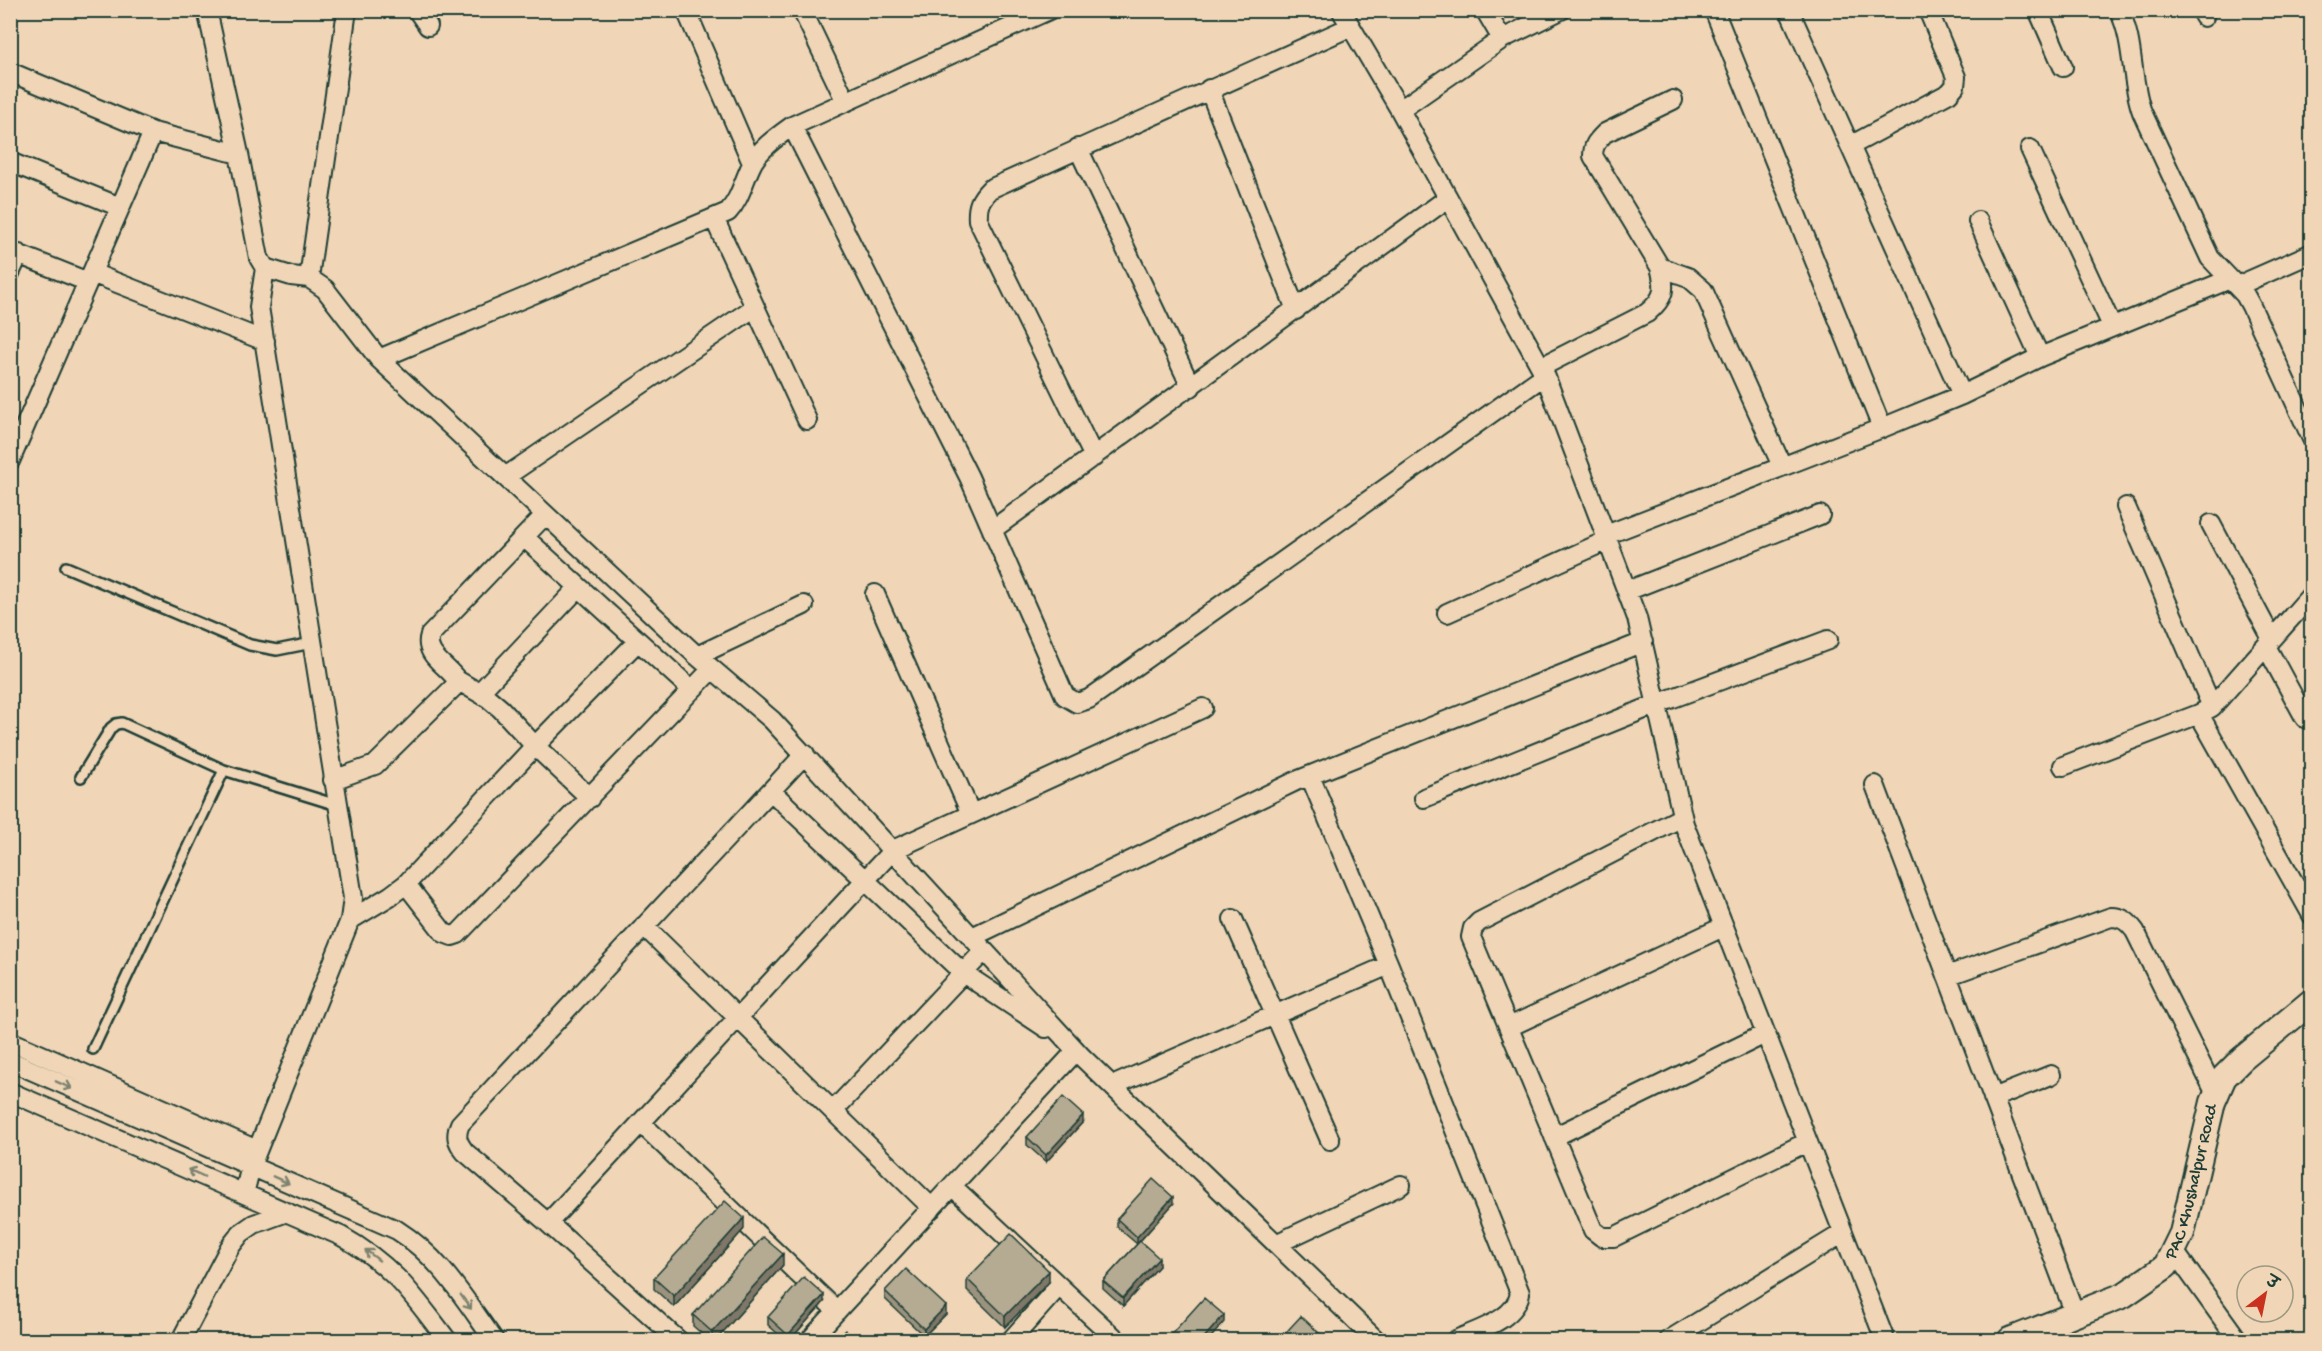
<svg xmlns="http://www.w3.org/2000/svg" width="2322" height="1351" font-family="'Gochi Hand','Playpen Sans Deva',sans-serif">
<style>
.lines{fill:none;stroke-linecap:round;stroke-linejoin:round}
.service-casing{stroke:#1f3d34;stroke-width:14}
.minor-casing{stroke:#1f3d34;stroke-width:22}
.secondary-casing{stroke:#1f3d34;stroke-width:28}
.service{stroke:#f0d6b7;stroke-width:9}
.minor{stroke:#f0d6b7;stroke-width:18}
.secondary{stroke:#f0d6b7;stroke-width:24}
.wall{fill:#9c937e;stroke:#1f3d34;stroke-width:1.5}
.shaded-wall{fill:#7f7867;stroke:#1f3d34;stroke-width:1.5}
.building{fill:#b5ab93;stroke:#1f3d34;stroke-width:1.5}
.oneway{stroke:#7d826f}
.labels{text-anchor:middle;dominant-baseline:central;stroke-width:4.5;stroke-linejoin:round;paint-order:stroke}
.street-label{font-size:18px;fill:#1f3d34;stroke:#f0d6b7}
</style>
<rect width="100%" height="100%" fill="#f0d6b7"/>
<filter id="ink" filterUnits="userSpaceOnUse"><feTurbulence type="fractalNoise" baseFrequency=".0167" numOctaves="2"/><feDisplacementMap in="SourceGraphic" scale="12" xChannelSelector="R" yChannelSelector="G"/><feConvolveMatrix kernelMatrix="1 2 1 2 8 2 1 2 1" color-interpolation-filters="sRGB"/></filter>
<g filter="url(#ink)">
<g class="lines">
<g class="service-casing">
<path id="service" d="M66,567L250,645L277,650L312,643
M81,777L111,728L116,724L122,723L224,770L337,805
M93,1049L224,770"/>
</g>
<g class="minor-casing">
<path id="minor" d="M207,10L239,154L259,258L265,268L291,276L309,278L325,289L379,359L697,656L772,720L1082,1057L1376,1340
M417,10L428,26
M686,10L752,163
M802,10L846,102
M1341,10L1400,110L1545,375L1637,618L1684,824L1885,1340
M1485,10L1502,39
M1714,10L1882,428
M1789,10L1962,395
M2038,10L2063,67
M2119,10C2135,43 2130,79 2142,112L2210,258L2245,295L2251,306L2312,439
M2201,10L2204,17
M10,72L153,132L239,154
M1209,89L1296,310
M1400,110L1502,39L1561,10
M792,126L969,477L1065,696L1077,703L1089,699L1545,375
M1850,146L1949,93L1955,86L1956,77L1928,10
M1078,148L1191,387
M2030,149L2112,326
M10,162L120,207
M714,218L807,420
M1978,221L2040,357
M10,251L88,282
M1660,267L1688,277L1703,290L1782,466
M10,273L19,254
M92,273L265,341
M309,278L347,10
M2237,286L2312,253
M379,359L728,212C740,199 743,183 751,166C758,150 778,136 792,126L1049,10
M1541,367L1647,313C1665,298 1666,289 1660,267L1593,156C1593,145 1597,141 1605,133L1673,100
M1094,457L978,220C977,206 980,199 990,189L1350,27
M10,461L153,132
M505,477L755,307
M2126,507L2212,707
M2211,524L2272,639
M992,530L1448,198
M1606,535L1882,428L1962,395L2040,357L2230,279
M524,537L692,690
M1627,591L1820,515
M875,594L971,814
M1447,613L1608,540
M2266,646L2305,718
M697,656L804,605
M457,680L488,698L501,709L535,746L590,798
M479,693L579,587
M2199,714L2312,915
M2063,766L2199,714L2212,707L2312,594
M1310,776L1389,965L1520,1293C1516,1320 1477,1330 1456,1340
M333,780L375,765L456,685L457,680C447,665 423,655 430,635L545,515
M1875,785L2075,1314
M771,791L963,973L1046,1028
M1424,798L1657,704L1828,640
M1682,817L1479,922L1473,928L1471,937L1593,1230L1602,1237H1614L1807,1142
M406,884L444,933L452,936L458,934L712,669
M1233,919L1330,1140
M350,920L390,896L406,884L535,746L638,641
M644,926L932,1208
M972,937L1296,781L1643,642
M1947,976L2111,917C2123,917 2128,922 2135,931L2216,1094
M1509,1027L1723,927
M10,1041L257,1150
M10,1061L397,1230C440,1257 465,1300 494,1340
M1112,1086L1389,965
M10,1092L341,1236C393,1265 413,1295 447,1340
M1993,1098L2051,1075
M833,1111L984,951
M641,1123L837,1311
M1554,1137L1765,1034
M952,1186L1117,1340
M244,1194L251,1166L350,920L353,898L259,307L265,268
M548,1223L893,850L1203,708
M1276,1244L1401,1185
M2174,1251L2238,1340
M181,1340L230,1247L241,1233L254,1224L287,1212
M678,1340L548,1223L465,1152C457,1142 455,1136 460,1124L805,754
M810,1340L1076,1051
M1011,1340L1059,1286
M1669,1340L1843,1233"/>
</g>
<g class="secondary-casing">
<g id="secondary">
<path id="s1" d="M2010,1340L2124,1295L2166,1266L2182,1233L2213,1102L2224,1077L2242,1059L2312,1001"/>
</g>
</g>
<use href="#service" class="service"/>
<use href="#minor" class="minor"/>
<use href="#secondary" class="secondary"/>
</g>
<path class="wall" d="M1083,1122L1046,1162L1027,1145V1137Z
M1173,1204L1140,1241L1159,1266L1123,1306L1103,1288V1281L1137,1244L1117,1227V1219Z
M744,1229L674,1307L654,1289V1278Z
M783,1265L715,1341H710L693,1326V1315Z
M967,1279L1049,1282L1005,1327L967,1290Z
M885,1291L946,1314L924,1336L885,1299Z
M824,1302L789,1341H786L768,1325V1317Z"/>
<path class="shaded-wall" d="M1083,1115V1122L1046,1162V1155Z
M1173,1197V1204L1137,1244V1237Z
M744,1218V1229L674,1307V1296Z
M783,1254V1265L715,1341H712V1332Z
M1159,1258V1266L1123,1306V1298Z
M1049,1271V1282L1005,1327V1316Z
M824,1295V1302L789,1341H788V1335Z
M946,1306V1314L924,1336V1329Z
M1224,1315V1322L1208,1341H1201Z
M1320,1334V1341H1314Z"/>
<path class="building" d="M1063,1097L1083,1115L1046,1155L1027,1137Z
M1153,1179L1173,1197L1137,1237L1117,1219Z
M725,1201L744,1218L674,1296L654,1278Z
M1011,1234L1049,1271L1005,1316L967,1279Z
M763,1237L783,1254L712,1332L693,1315Z
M1140,1241L1159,1258L1123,1298L1103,1281Z
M906,1269L946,1306L924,1329L885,1291Z
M804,1277L824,1295L788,1335L768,1317Z
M1204,1298L1224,1315L1201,1341H1171L1168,1338Z
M1301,1316L1320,1334L1314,1341H1278Z
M845,1330L857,1341H835Z"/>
<defs><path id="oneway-shaft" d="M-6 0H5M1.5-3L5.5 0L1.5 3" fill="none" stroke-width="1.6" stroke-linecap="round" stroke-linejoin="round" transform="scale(1.5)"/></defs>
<g class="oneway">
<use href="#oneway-shaft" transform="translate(64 1085) rotate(24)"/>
<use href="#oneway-shaft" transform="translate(196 1173) rotate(-156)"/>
<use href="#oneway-shaft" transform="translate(281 1180) rotate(24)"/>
<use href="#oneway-shaft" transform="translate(372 1255) rotate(-142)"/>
<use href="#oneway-shaft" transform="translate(466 1302) rotate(54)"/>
</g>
</g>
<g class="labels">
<g class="street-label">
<text stroke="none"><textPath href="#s1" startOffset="262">PAC Khushalpur Road</textPath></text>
</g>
</g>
<rect width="2322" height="1351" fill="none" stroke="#f0d6b7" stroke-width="36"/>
<rect x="18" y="18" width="2286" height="1315" fill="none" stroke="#1f3d34" stroke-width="2" filter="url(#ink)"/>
<g transform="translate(2265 1294) rotate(32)"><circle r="28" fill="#f0d6b7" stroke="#9c9983" stroke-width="1.5"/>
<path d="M0-4.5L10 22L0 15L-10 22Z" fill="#c8321e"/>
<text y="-9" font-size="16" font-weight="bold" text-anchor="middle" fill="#1f3d34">उ</text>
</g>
</svg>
